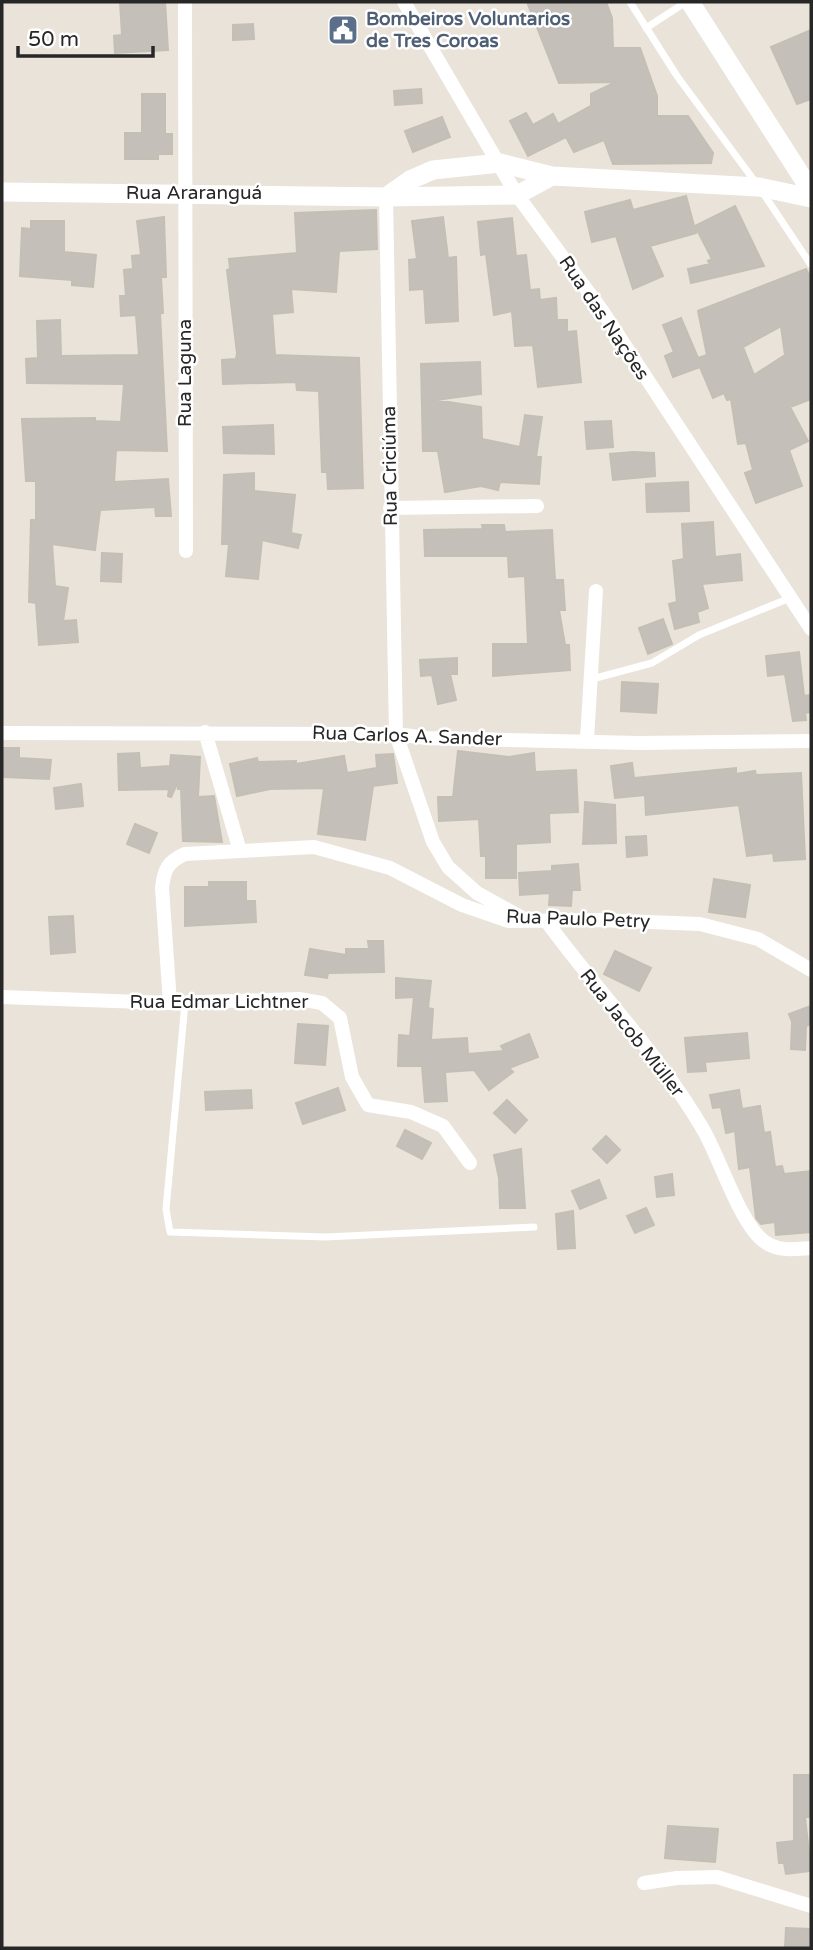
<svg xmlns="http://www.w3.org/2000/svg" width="813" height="1950" font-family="'Varela Round',sans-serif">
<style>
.building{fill:#c4c0b9;stroke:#c4bfb4;stroke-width:2;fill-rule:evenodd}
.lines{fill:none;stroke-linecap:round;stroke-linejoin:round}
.lane{stroke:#fff;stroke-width:7}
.street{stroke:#fff;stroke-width:14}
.secondary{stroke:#fff;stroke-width:19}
.labels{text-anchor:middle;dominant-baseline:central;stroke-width:5;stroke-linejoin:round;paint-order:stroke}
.service-label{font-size:19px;font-weight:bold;fill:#4e5e75;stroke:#fff;text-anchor:start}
.street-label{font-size:19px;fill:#272727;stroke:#fff}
</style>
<rect width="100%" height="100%" fill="#e9e3d9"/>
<path class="building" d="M120,2H165L168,50L115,53L114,36L122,35Z
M527,2H606L612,18L613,48H640L657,96V116H688L713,153L711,163L613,164L604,140L574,152L566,137L528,156L510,121L526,113L533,125L553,114L558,124L591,106V94L616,82L559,83Z
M253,24L254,39L233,40V25Z
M811,30V99L797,104L771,47Z
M421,89L422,103L395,105L394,91Z
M142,94H165V134H172V154H158V159H125V133H142Z
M442,117L450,137L413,152L405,131Z
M686,196L696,233L650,246L663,276L633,289L616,236L592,242L585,212L630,200L633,210Z
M735,206L764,266L691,283L688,269L710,264L708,261L712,259L695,226Z
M376,210L377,249L339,251L336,292L291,289L293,312L272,314L275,355L359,358L363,488L328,489L327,472H322L319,391L297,390L296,382L223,384L222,360L236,359L237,353L227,270L230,269L229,259L297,253L295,213Z
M164,217L166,277H161L163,313H160L167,451L116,450L114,482L168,479L171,516H156L155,507L100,510L95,550L52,544L55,586L68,588L63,621L76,620L78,642L39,645L36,603L29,602L31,520H36V481H26L22,419L95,418V421L121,422L124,384L27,383L26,359L38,358L37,321L60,320L61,356L139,355L136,315L121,316L120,296H126L124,270L133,269L132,256L141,255L137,221Z
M443,217L448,258L456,257L458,321L426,323L424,289L410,290L409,260L417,259L412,221Z
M512,218L516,256L526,255L530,290L539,289L540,300L556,298L557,320H567V332L576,331L581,382L538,387L533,345L515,346L512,311L494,315L486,254L481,255L478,222Z
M31,221H64V252L96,255L93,287L72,285V280L20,276L22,228L31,229Z
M806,269L811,278V399L790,407L808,441L789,450L802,486L756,503L745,473L753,470L746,443L738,444L731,399L727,400L724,393L713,398L700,367L673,377L665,356L674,352L663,325L681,318L698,358L707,355L698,311ZM781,326L785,355L754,375L743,347Z
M480,362L481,394L436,400L481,407L482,439L520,447L525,415L542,417L536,457H541L539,484L500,482L498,490L481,486L445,492L438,451H423L421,364Z
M611,421L613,447L587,449L585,422Z
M273,425L274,454L224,453L223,427Z
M633,452L654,453L655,476L613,480L610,454Z
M254,473V491L295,495L291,533L301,535L298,548L262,540L258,579L226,576L229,544H222L224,475Z
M688,482L689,511L647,512L646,484Z
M713,522L715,557L740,554L742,580L702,584L708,608L697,612L699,622L675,629L669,604L677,602L673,561L684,559L682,524Z
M482,525H504L505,532L552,530L555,580H563L565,610H559L565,645H569L570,670L493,676V644H528L525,576L509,577L508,556H425L424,530L483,529Z
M102,553L122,554L121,582L101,581Z
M663,619L672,644L648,654L639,628Z
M799,652L804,696L811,695V712L805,713L806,720L793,721L785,674L768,676L766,656Z
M457,658V674H450L456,700L438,704L432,675L421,676L420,660Z
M622,682L658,684L656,713L621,711Z
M3,748H19V758L51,760L49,779L4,777Z
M458,751L509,757L534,753L535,772L576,770L578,812L549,813L550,842L516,844V878H486V856H481L479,819L439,821L438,797H453Z
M139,753L140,768L170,766L171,755L200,757L198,797L214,796L222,842L183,841L181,789H178V782L171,797L168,796L169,789L119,790L118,754Z
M393,754L397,783L373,786L365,840L318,834L324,788L270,789L237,796L230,764L257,758L258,762L296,761V764L344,756L347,773L377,768L376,755Z
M632,763L634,778L736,768V774L755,771L756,775L801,773L805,859L774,861L773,853L747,856L739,805L646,815L645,795L615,798L611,766Z
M81,784L83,806L56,809L54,788Z
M585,802L615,805L616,843L583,844Z
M135,824L157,833L149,853L127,844Z
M646,836L647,855L627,857L626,837Z
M578,864L580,890H572L571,906L549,905L550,893L520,895L519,873L552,871V866Z
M714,879L750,885L745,917L709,912Z
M209,882H246V901H255L256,922L185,926V887H209Z
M73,916L75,952L51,954L49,917Z
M368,941H383L384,972L328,973L327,978L305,975L310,949L346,955V949H369Z
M615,951L651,968L639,991L604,974Z
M396,978L431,981L428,1008L433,1009L431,1040L467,1038L468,1054L504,1051L501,1046L529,1034L538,1057L509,1068L513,1072L489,1090L474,1070L445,1072L447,1101L425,1102L422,1066H398L399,1035L410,1036L414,997L396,998Z
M811,1006V1024L806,1026L805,1050L791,1049L792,1022L789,1014Z
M298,1024L328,1026L325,1065L295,1063Z
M747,1033L749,1058L705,1062L706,1071L688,1072L685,1038Z
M338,1088L345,1110L303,1124L296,1103Z
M251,1090L252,1108L206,1110L205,1092Z
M739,1090L742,1109L760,1106L764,1133L770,1132L775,1167L782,1166L784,1174L811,1171V1232L776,1235L775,1222L761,1224L756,1218L750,1167L739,1169L735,1131L726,1133L721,1107L713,1108L710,1095Z
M507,1100L527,1120L515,1133L494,1113Z
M405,1130L431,1143L422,1159L397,1146Z
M606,1136L620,1150L607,1163L593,1149Z
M521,1149L525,1208H500L499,1178L494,1155Z
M672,1174L674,1195L657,1197L655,1177Z
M599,1180L606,1198L580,1209L572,1191Z
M646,1208L654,1225L635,1233L627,1216Z
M573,1211L575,1248L558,1249L556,1214Z
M794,1775H811V1817H805L811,1871L786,1874L784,1863H779L777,1843L794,1841Z
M668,1826L718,1829L715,1862L665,1858Z
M786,1928L811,1929V1948H785Z"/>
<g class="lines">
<path class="lane" d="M630,2L677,76L756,183
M646,28L686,2
M763,193L811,265
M592,679L652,663L699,635L790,598
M185,1003L166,1209L170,1232L326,1237L534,1227"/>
<path class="street" d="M185,2L186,551
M404,2L517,195L603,312L811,629
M386,197L396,734L433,842L448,867L477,893L526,920
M390,508L537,506
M205,732L240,851
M2,733L396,734L426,738L639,743L811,741
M587,739L596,591
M547,922C598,992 660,1055 704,1131C720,1159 741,1226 765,1242C779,1252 795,1249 811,1248
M2,997L170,1003L299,999L322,1003L340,1018L352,1077L368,1105L411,1112L443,1126L470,1163
M170,1003L162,888C164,870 167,862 185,854L314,847L390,868L462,905L508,921L597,920L700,924L758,939L811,970
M644,1883L677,1878L717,1877L811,1906"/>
<path class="secondary" d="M690,2L811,191
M2,192L386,197L517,195L552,176
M386,197L410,180L433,170L500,163L552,176L759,187L811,198"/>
</g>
<defs>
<g id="civic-square" transform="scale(1.575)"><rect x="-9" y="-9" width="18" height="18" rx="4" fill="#5c6f8a" stroke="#fff"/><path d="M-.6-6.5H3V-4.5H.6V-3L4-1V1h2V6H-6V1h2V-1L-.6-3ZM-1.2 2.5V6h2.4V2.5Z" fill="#fff"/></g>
</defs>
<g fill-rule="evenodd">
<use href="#civic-square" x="343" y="30"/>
</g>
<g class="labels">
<g class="service-label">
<text x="366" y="19">Bombeiros Voluntarios<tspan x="366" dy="22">de Tres Coroas</tspan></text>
</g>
<g class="street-label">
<text x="194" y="193">Rua Araranguá</text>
<text transform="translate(604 318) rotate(56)">Rua das Nações</text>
<text transform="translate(185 373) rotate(-90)">Rua Laguna</text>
<text transform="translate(390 466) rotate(-91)">Rua Criciúma</text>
<text transform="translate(407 736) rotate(2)">Rua Carlos A. Sander</text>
<text transform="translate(578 919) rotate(2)">Rua Paulo Petry</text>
<text x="219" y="1002">Rua Edmar Lichtner</text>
<text transform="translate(632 1033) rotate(52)">Rua Jacob Müller</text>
</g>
</g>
<rect width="813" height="1950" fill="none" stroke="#272727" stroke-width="7"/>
<path d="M18 46v10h135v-10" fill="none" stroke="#272727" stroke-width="3.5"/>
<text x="28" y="46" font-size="21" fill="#272727" stroke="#ffffff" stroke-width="5" paint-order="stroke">50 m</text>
</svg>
